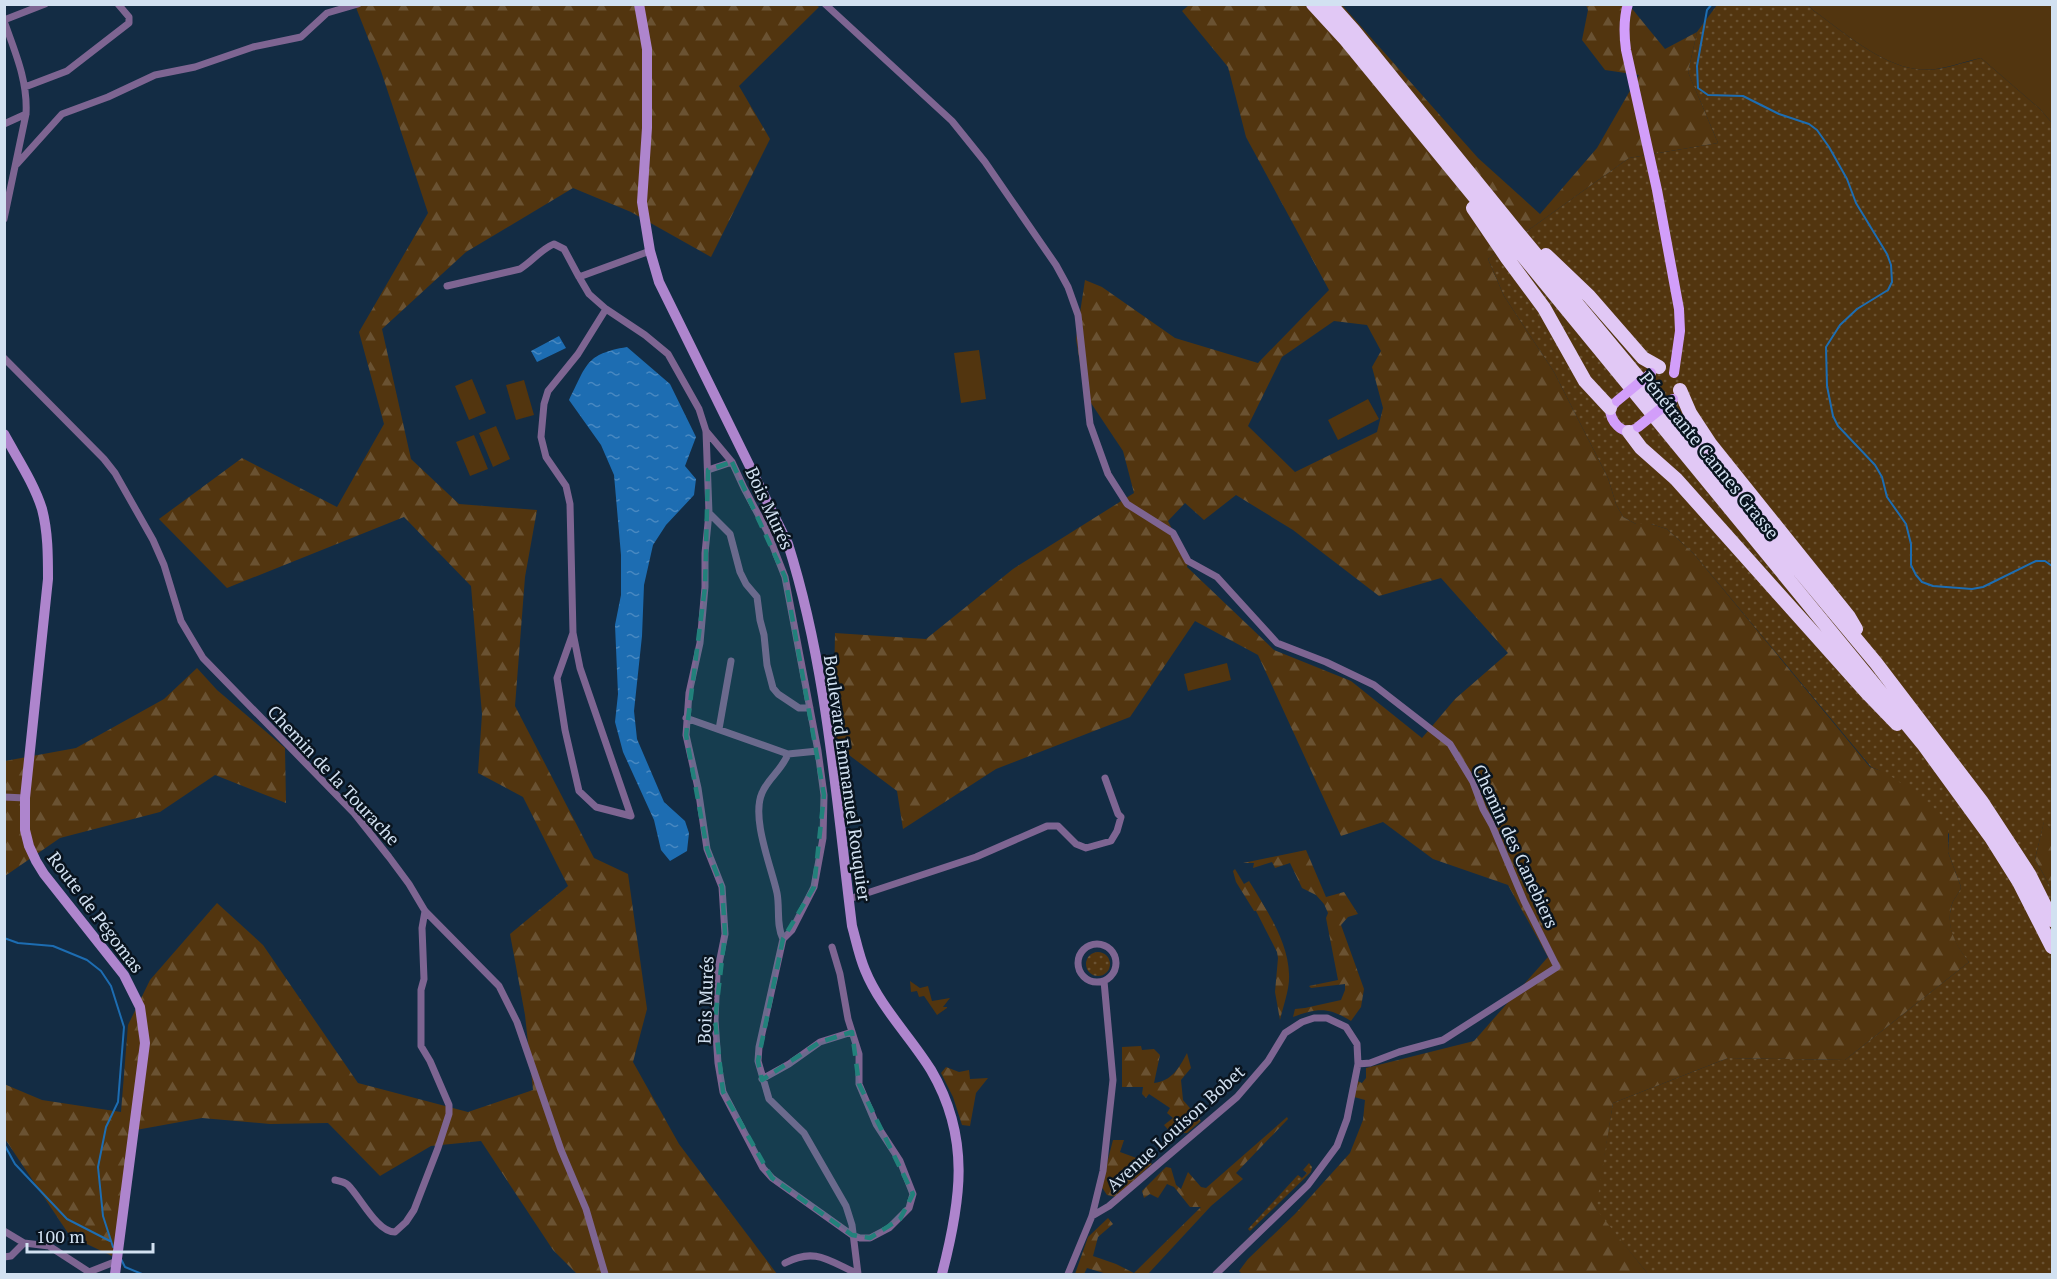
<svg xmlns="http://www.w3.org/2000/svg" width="2057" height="1279" font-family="'PT Serif',serif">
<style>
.grass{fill:url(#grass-dots)}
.forest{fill:url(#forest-firs);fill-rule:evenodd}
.garden{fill:#52350f}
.water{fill:url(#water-ripples)}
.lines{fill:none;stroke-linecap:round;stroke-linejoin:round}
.stream{stroke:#1d6db2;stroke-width:2}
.street{stroke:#7e6592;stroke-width:7}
.secondary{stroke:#ae85cd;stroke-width:10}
.primary{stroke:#d29efa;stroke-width:10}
.highway{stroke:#e1c8f5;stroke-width:14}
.primary-bridge{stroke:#d29efa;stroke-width:10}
.marked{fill:#22817b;fill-opacity:0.2;stroke:#22817b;stroke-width:4.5;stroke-dasharray:12 8;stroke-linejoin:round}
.labels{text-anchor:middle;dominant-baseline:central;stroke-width:5;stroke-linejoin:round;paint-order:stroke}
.street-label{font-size:18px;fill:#d2e1f1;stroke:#09141f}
</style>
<defs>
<pattern id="grass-dots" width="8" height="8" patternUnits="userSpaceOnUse" patternTransform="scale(1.5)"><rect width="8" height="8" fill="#52350f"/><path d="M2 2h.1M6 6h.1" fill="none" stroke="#6a5232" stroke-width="1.8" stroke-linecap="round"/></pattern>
<pattern id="forest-firs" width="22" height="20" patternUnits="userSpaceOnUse" patternTransform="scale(1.5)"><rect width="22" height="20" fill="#52350f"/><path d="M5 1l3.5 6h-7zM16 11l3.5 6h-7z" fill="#6a5232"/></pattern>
<pattern id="water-ripples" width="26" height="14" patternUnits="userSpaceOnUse" patternTransform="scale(1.5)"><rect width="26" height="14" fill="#1d6db2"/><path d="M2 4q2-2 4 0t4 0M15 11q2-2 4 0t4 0" fill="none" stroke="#4888c1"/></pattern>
</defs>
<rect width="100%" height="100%" fill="#132c44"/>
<path class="grass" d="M1717,5H1808L1814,11C1844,32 1879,64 1916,69C1936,73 1961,63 1981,58L2040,109L2052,123V830L2044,822L2035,859L2052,890V1274H1648L1595,1209L1613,1103L1728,1058L1845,1060L1969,962C1955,945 1945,927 1952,904C1954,898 1959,894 1961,887L1948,852L1949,834C1926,810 1903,778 1871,767L1694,554L1667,529L1651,524H1636L1623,517L1616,504L1608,478L1554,372L1504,296L1488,259L1629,158L1718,143L1688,72L1697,32Z
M1086 964a12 12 0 1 1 24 0a12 12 0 1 1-24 0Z
M1309,1163L1312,1167L1311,1172L1250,1231L1248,1229L1296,1177L1298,1175L1302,1178L1307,1173L1303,1170Z"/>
<path class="forest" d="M355,5H816L819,7L739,86L770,139L711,257L631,212L573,188L466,252L382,329L411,459L459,504L537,510L525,577L515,706L594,858L628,874L647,1009L633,1062L679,1144L777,1274H577L553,1250L481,1141L431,1146L380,1176L328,1123L270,1124L202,1118L136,1130L112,1256L70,1236L5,1139L4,1084L42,1100L121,1112L128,1025L150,980L217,903L263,945L358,1083L468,1112L533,1090L525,1015L510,934L568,886L523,797L478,773L482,714L471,586L404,517L227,588L159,519L242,458L337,507L384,424L359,332L428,213L381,71Z
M1189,5H1342L1478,158L1540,214L1597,148L1639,75L1605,70L1582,40L1588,10L1586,5H1629L1665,49L1697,32L1688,72L1718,143L1629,158L1488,259L1504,296L1554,372L1608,478L1616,504L1623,517L1636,524H1651L1667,529L1694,554L1870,767L1885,772L1929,803L1940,814L1948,826V852L1961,887C1959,894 1954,898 1952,904C1945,927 1956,945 1969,962L1845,1060L1728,1058L1613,1103L1596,1209L1648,1274H1242L1239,1271L1248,1259L1295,1214L1350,1153L1363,1120L1365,1100L1354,1097L1355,1080L1362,1083L1366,1078V1068L1474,1041L1548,957L1508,885L1433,859L1383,822L1341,836L1258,655L1195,621L1130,717L996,769L903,829L897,791L833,743L835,633L926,639L1013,569L1134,493L1123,451L1085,394L1076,339L1085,280L1102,287L1175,338L1258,363L1329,290L1246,137L1228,67L1182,11ZM1334,321L1367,325L1381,351L1372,367L1383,408L1377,432L1295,472L1248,426L1282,357ZM1236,495L1293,530L1379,596L1441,578L1508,653L1455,699L1422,738L1351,681L1274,650L1187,567L1188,561L1168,521L1185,503L1204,520Z
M197,668L217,690L285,748L286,803L215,775L160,812L60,838L5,876V761L76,748L164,699Z
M2044,821L2052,830V890L2035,859Z
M1306,850L1326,897L1344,892L1358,914L1348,917L1341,925L1364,989L1361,1007L1351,1021C1328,1007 1318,1008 1293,1017L1295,1009L1305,1008L1341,1000L1345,990V984L1311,988L1309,986L1338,980L1326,918L1328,913L1324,904L1316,895L1302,888L1290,863L1275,868L1272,862L1253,868L1254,863H1243Z
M1235,869L1244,884L1249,881C1266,909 1288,941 1289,974C1290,989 1283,1006 1280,1020L1275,992L1278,958L1277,952L1256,911H1254L1236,882L1233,871Z
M1141,1046L1142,1050L1154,1049L1160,1055L1154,1083C1172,1081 1179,1068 1187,1053L1191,1068L1181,1080L1183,1100L1201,1121L1187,1133H1171L1164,1125L1173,1118L1167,1113L1170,1108L1149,1094L1146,1098L1142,1094L1143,1087H1122V1047Z
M946,1067L959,1072L969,1070L970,1079L988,1078L976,1093L970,1126L962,1125L953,1097L941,1073Z
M1287,1117L1288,1119L1236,1173L1243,1179L1211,1206L1148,1274H1107L1087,1268L1084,1274H1075L1088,1237L1108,1218L1113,1224L1098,1237L1093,1256L1116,1264L1134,1273L1201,1207H1190L1174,1187L1167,1184L1158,1198L1150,1194L1144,1198L1142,1191L1166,1167L1171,1168L1176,1185L1181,1189L1188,1172L1201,1187L1206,1188Z
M1113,1140H1124L1120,1152L1142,1160L1144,1155L1152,1164L1116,1197L1107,1195L1101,1186Z"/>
<path class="garden" d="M1808,5H2052V123L2040,109L1981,58C1961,62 1936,73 1916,69C1879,64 1844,32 1814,11Z
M979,350L986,399L961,403L954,353Z
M472,379L486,413L469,420L455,386Z
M524,380L534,415L516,420L506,385Z
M1368,399L1379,419L1338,440L1328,420Z
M496,426L510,459L493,467L479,433Z
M474,435L488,469L470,476L456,442Z
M1227,663L1231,680L1188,691L1184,674Z
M910,981L920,988L928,986L932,1001L950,998L943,1007H947V1008L937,1015L924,996L919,997L917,991L911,992Z"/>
<path class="water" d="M559,336L566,348L537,362L531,351Z
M627,347L670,384L696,437L685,466L696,479L694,495L666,525L653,545L644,585L642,636L634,711L637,739L664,802L685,821L689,833L687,851L670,861L661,850L654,820L623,752L615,722L618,694L615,625L621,595V555L614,475L601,445L569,400C587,365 585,354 627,347Z"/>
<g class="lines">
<path class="stream" d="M1712,4L1707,10L1697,66L1698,88L1708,95L1743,96L1779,114L1809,124L1817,130L1829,147L1847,179L1856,203L1887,254L1891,265L1892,282L1888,290L1857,309L1840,325L1826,347L1827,386L1833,416L1838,426L1875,465L1882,477L1887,497L1906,524L1911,544V565L1916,575L1922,582L1933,586L1972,589L1983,587L2036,561H2045L2052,566
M4,938L18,943L53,946L87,960L101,971L111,986L124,1027L118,1102L106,1127L98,1167L103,1216L113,1247
M4,1144L15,1164L67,1219L110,1241
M121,1259L125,1267L142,1274"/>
<path class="street" d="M825,4L952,121L985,162L1056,265L1068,287L1078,315L1090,424L1108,474L1127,504L1173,533L1188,561L1217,577L1277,643L1326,662L1374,685L1450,744L1473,782L1483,809L1492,825L1524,901L1557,967L1443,1040L1399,1052L1370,1063L1358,1064
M4,20L45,4
M4,21C15,52 28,81 26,114L4,219
M25,87L67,71L129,23V17L118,4
M4,124L26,114
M17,164L62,114L108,97L155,75L195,67L253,47L301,37L327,13L358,4
M447,286L520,269C533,261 541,249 554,244L564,249L579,277
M606,309L645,335L668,354L699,409L706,431L709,513L705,553V587L700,643L689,693L686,735L698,788L707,849L722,887L725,934L717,974L715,1020L718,1063L723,1092L763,1168L772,1178L852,1235L860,1238H870L889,1228L909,1208L913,1194L900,1161L876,1124L859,1084V1054L848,1019L840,974L832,947
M4,358L104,459L115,473L153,540L164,565L181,621L203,658L354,813L389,857L409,884L425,911L499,986L517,1022L561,1150L586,1209L605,1274
M706,431L732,462L744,488L767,531L785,577L818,751L824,795L823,838L814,887L792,930L783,939
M708,470L732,462
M709,513L730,534L740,572L746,584L757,597L760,620L764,635L767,665L773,688L778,694L799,708H810
M573,633L580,668L631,816
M686,718L788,754L818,751
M719,729L731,661
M788,754C782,770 768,778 762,793C751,818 771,866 777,893C780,908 776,926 783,939L759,1047L758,1061L769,1099L804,1133L846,1206L852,1225L858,1274
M4,797L25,798
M631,816L596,807L579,791L565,730L557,678L573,633L570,504L566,486L546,457L541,437L544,404L548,391L578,354L606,309L589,294L579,277L650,251
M849,899L976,857L1047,826H1058L1076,844L1086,848L1111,841L1117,831L1121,817L1118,814L1105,778
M1078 963a19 19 0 1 1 38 0a19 19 0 1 1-38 0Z
M762,1079L789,1064L820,1042L852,1032
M335,1180C340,1181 345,1182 348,1185C361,1198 377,1232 395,1232L406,1222L414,1210L438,1148L449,1114V1105L430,1061L421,1046V990L424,979L422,928L425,911
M1092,1216L1109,1206L1237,1097L1268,1061L1285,1033L1302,1022L1314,1018H1327L1346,1027L1357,1044L1358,1064L1347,1119L1337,1146L1308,1185L1216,1274
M4,1231L24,1243L49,1246L89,1272
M4,1257L11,1256L24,1243
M785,1263C815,1247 829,1261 858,1274
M91,1274L89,1272L117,1261
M1068,1274L1092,1216L1103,1171L1113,1080L1104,981"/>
<path class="secondary" d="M639,4L647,49V128L642,202L650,251L659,282L788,544C827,667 836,798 852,926C856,940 859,956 865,970C880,1007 910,1036 931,1070C971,1138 961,1201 942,1274
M4,434C17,458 34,483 42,509C48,532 48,556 48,579L25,798V830L29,846L36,861L44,874L124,975L140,1007L145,1043L115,1274"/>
<path class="primary" d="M1628,4C1623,20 1624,35 1626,50L1657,190L1679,309L1680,331L1674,373
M1615,403L1610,408C1610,421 1622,436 1635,429"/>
<path class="highway" d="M1313,4L1346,40L1923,744L1992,839L2019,882L2052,947
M1330,4L1354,31L1513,227L1876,663L1982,802L2029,874L2052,920
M1473,208L1507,258L1544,308L1585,381L1610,408
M1546,255L1589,296L1643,358L1659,367
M1680,390L1690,413L1711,445L1849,617L1856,629
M1629,432L1641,448L1676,479L1869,695L1897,724"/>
<path class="primary-bridge" d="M1617,401L1651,373
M1638,427L1673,399"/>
</g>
<path class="marked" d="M732,462L785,577L824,795L814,887L783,939L758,1061L762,1080L820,1042L852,1032L859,1084L913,1194L900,1219L870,1238L852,1235L772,1178L723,1092L715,1020L725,934L722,887L707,849L686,735L705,587L708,470Z"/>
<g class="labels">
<g class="street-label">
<text transform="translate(1710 455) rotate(51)">Pénétrante Cannes Grasse</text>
<text transform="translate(770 508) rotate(65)">Bois Murés</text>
<text transform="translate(334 775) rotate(47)">Chemin de la Tourache</text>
<text transform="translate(848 778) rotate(82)">Boulevard Emmanuel Rouquier</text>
<text transform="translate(1516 846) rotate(65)">Chemin des Canebiers</text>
<text transform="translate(96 912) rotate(53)">Route de Pégomas</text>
<text transform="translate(705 1000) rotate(-88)">Bois Murés</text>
<text transform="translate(1175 1128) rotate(-42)">Avenue Louison Bobet</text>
</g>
</g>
<rect width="2057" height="1279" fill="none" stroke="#d2e1f1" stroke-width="12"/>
<path d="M27 1243v9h126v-9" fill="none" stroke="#d2e1f1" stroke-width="3"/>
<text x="36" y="1243" font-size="18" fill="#d2e1f1" stroke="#09141f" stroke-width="4.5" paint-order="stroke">100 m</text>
</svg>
